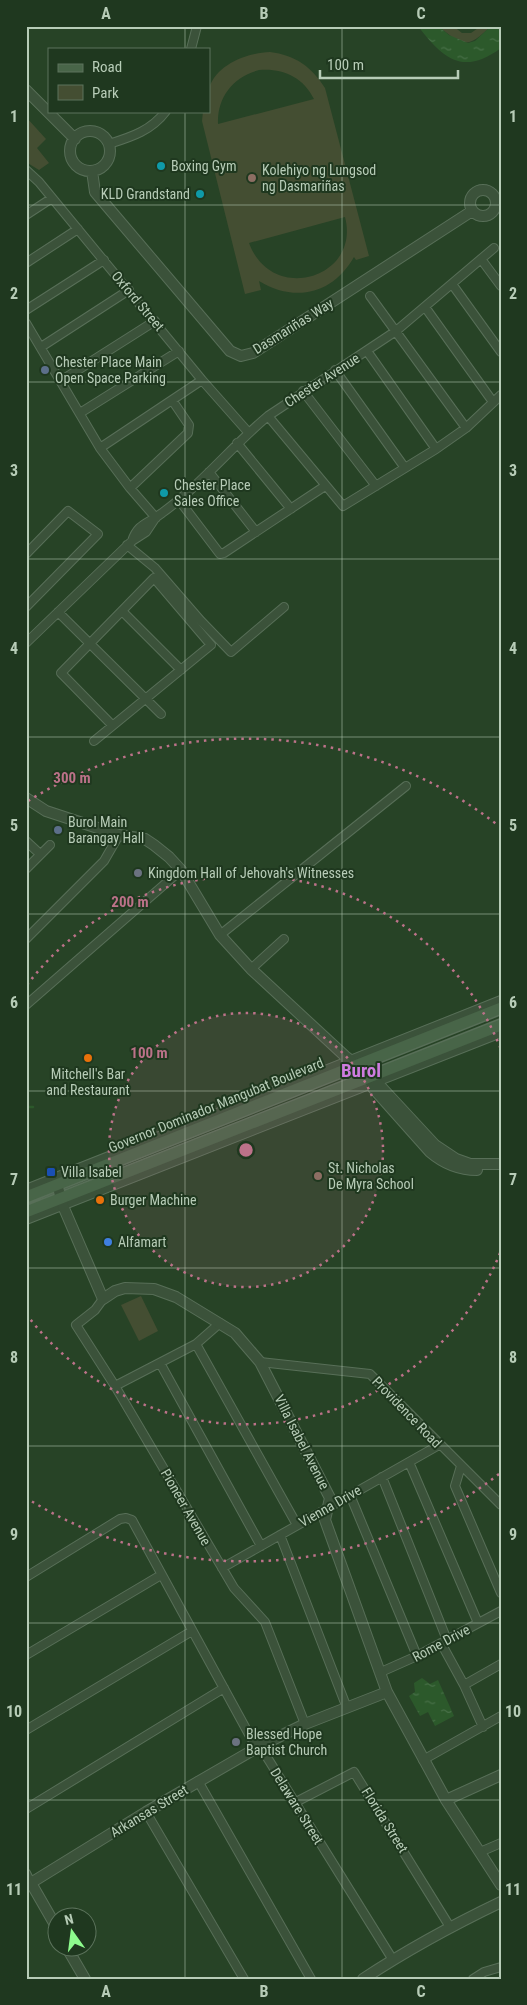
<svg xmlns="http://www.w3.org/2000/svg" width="527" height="2005" font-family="'Roboto Condensed',sans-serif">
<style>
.park{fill:#444e32;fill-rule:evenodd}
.water{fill:url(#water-ripples)}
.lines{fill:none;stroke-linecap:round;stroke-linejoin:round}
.stream{stroke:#2c592b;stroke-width:2.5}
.minor-casing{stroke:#586f58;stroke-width:10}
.tertiary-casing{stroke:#586f58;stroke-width:12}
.secondary-casing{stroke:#586f58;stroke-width:14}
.minor{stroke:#3b523a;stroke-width:8}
.tertiary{stroke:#3b523a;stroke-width:10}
.secondary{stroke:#486548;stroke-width:11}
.grid{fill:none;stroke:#b7ccb7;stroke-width:1;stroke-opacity:0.55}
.ring{fill:none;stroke:#bc7289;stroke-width:2.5;stroke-dasharray:2.5 5}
.culture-dot{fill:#0f9aa8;stroke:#1f381f;stroke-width:2}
.education-dot{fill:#8d6e63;stroke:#1f381f;stroke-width:2}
.service-dot{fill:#5c6f8a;stroke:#1f381f;stroke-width:2}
.worship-dot{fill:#6b7280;stroke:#1f381f;stroke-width:2}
.food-dot{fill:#e8710a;stroke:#1f381f;stroke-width:2}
.transit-dot{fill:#1a4fb4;stroke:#1f381f;stroke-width:2}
.shop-dot{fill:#3f7fe0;stroke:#1f381f;stroke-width:2}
.labels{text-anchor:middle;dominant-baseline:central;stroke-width:4;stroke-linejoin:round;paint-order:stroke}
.poi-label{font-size:14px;fill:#b7ccb7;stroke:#1f381f;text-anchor:start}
.street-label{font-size:14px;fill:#b7ccb7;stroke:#1f381f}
.district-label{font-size:19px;font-weight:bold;fill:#ce7cdf;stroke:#1f381f}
.centre{fill:#bc7289;stroke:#1f381f;stroke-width:2.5}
.ring-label{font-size:15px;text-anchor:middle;font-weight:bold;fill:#bc7289;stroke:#1f381f;stroke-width:4;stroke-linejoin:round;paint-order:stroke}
.neatline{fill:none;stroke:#b7ccb7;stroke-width:2}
.grid-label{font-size:16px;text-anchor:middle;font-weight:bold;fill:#b7ccb7}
</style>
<defs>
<pattern id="water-ripples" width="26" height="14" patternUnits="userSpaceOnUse" patternTransform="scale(1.25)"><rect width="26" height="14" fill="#2c592b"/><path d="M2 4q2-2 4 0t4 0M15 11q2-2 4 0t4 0" fill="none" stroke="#487048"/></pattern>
</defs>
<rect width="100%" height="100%" fill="#274326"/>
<path class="park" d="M438,26H453L462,33H471L481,26H491C467,49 464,47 438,26Z
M270,52C295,55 312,67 325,88L369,256L356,260L354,257C333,294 295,303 259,281L261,290L245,294L202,121L203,111H209C209,104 207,95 209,88C217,64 247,53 270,52ZM259,70C283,68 303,77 314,99L218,124C217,97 233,77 259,70ZM345,217C361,278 272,305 249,243Z
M26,117L46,139L37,148L49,163L39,170L26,162Z
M141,1296L158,1331L139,1341L121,1305Z"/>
<path class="water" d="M418,26H438L449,35L468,43L475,41L491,26H501V48C463,76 443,59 418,26Z
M422,1678L430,1684L438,1680L454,1716L435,1726L428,1712L420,1716L409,1696L415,1692L414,1683Z"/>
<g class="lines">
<path class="stream" d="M26,1107H33"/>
<g class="minor-casing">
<path id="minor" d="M191,49L197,26
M109,144C131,137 151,131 166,111
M26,170L39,182L202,380L248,432
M26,215L52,198
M481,259L501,286
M26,263L78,229
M452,284L501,352
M370,296L466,428
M425,307L493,402
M26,310L104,260
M26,323L100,448L130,488L156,518
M41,347L129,290
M367,351L436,449
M335,370L405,468
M62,380L155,321
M303,391L376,486
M80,413L179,351
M268,416L343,506L436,449L466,428L501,395
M237,443L291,509
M100,448L202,380
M209,472L256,532
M130,488L188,433L189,425L172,400
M179,500L220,554L224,553L325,486
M132,541C138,523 148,524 162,513C201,485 231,447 268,416L396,331L494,248
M127,545L155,568L201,621L231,652L284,607
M26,554L68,511L98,534L26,607
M122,611L181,670
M58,612L161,714
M26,643L132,541L146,532L154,520
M94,741L211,645L154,578L61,673L112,725
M26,841L40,854
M26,869L50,845
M220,935L406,786
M26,939L104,861L119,835
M251,969L284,939
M26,1005L181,870
M26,1189L501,1000
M26,1220L501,1033
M103,1299L95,1310L76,1325L115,1386L234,1588L265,1622L305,1724
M196,1344L297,1525
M260,1362L370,1374L501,1505
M160,1363L261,1546
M115,1386L196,1344L220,1323
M409,1462L478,1623
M461,1466L455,1486L501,1593
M382,1477L447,1640
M350,1495L417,1656
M280,1535L347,1708
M222,1568L439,1445
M26,1577L120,1519L126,1518L132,1520L251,1738L260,1746L393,1960
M441,1643L464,1685L483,1727
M26,1655L161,1575
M381,1672L417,1656L501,1611
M464,1685L501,1664
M26,1730L192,1631
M423,1760L501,1716
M198,1781L311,1979
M294,1803L354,1772L450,1927
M26,1809L224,1688
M146,1812L244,1979
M480,1852L501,1843
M26,1873L31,1883
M473,1979L484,1972L501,1967"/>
</g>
<g class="tertiary-casing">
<path id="tertiary" d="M26,90L75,139
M70 151a20 20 0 1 1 40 0a20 20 0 1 1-40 0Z
M92,171L95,192L230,351L241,356L253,353L472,211
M470 203a13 13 0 1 1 26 0a13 13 0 1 1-26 0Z
M26,798L46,811L119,835L145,839L154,845L169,857L181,870L220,935L251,969L345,1056L371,1076L435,1145L456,1159L470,1164H501
M373,1088L430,1152C444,1164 459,1170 477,1170
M57,1184L63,1206L103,1299L115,1291L125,1288L154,1289L176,1297L235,1333L260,1362L330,1498L325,1520L387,1692L446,1800L501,1885
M446,1800L501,1775
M31,1883L58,1930
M26,1886L146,1812L260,1746L305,1724L387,1692
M67,1948L85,1979
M363,1979C407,1950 453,1925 501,1902"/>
</g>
<g class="secondary-casing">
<path id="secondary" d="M26,1197L501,1008
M26,1212L501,1025"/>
</g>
<use href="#minor" class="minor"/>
<use href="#tertiary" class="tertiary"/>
<use href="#secondary" class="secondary"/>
</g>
<path class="grid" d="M185,26V49M342,26V1979M185,111V1979M26,205H501M26,382H501M26,559H501M26,737H501M26,914H501M26,1091H501M26,1268H501M26,1446H501M26,1623H501M26,1800H501"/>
<circle cx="246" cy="1150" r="137" fill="#bc7289" fill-opacity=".12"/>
<g class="ring">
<circle cx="246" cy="1150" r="137"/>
<path d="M500 1253A274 274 0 0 1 27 1315M27 985A274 274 0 0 1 500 1047"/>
<path d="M499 1474A411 411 0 0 1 28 1499M28 801A411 411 0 0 1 499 826"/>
</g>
<g class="culture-dot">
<circle cx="161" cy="166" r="5"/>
<circle cx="200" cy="194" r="5"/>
<circle cx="164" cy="493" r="5"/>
</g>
<g class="education-dot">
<circle cx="252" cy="178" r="5"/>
<circle cx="318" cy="1176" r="5"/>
</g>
<g class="service-dot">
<circle cx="45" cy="370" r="5"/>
<circle cx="58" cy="830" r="5"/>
</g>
<g class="worship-dot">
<circle cx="138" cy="873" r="5"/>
<circle cx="236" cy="1742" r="5"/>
</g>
<g class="food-dot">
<circle cx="88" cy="1058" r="5"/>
<circle cx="100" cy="1200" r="5"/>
</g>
<rect class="transit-dot" x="46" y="1167" width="10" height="10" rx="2.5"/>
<circle class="shop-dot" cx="108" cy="1242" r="5"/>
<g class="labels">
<g class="poi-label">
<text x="171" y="166">Boxing Gym</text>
<text x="262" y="170">Kolehiyo ng Lungsod<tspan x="262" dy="16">ng Dasmariñas</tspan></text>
<text x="190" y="194" text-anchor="end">KLD Grandstand</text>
<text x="55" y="362">Chester Place Main<tspan x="55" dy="16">Open Space Parking</tspan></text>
<text x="174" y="485">Chester Place<tspan x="174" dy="16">Sales Office</tspan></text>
<text x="68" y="822">Burol Main<tspan x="68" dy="16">Barangay Hall</tspan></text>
<text x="148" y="873">Kingdom Hall of Jehovah's Witnesses</text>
<text x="88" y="1074" text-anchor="middle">Mitchell's Bar<tspan x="88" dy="16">and Restaurant</tspan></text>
<text x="328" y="1168">St. Nicholas<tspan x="328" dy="16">De Myra School</tspan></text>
<text x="61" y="1172">Villa Isabel</text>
<text x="110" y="1200">Burger Machine</text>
<text x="118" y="1242">Alfamart</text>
<text x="246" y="1734">Blessed Hope<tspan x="246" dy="16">Baptist Church</tspan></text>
</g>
<g class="street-label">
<text transform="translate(138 301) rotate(50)">Oxford Street</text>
<text transform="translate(293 326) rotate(-32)">Dasmariñas Way</text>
<text transform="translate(322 380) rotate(-33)">Chester Avenue</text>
<text transform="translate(216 1105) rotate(-22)">Governor Dominador Mangubat Boulevard</text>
<text transform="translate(407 1412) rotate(46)">Providence Road</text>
<text transform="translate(302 1442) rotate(63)">Villa Isabel Avenue</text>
<text transform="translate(330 1506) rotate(-30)">Vienna Drive</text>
<text transform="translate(186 1507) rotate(60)">Pioneer Avenue</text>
<text transform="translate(441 1643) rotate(-28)">Rome Drive</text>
<text transform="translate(297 1806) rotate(58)">Delaware Street</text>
<text transform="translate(149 1811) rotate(-31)">Arkansas Street</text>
<text transform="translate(385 1820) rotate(58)">Florida Street</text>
</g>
<g class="district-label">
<text x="361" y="1070">Burol</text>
</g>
</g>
<circle cx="246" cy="1150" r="8" class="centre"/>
<g class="ring-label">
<text x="72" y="783">300 m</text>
<text x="130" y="907">200 m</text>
<text x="149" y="1058">100 m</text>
</g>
<rect width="527" height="2005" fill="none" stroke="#1f381f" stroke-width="55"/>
<rect x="48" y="48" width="162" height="65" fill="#1f381f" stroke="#5c735c"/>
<rect x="58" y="64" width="25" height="8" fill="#486548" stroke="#5c735c"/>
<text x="92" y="72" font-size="15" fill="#b7ccb7">Road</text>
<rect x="58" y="85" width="25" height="15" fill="#444e32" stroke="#5c735c"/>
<text x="92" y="98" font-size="15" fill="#b7ccb7">Park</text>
<g transform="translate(72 1932) rotate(346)"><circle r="24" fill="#1f381f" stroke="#5c735c"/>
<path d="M0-4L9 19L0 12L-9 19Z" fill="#8dfb8d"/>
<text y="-8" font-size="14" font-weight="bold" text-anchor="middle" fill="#b7ccb7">N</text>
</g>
<path d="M320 70v8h138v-8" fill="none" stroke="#b7ccb7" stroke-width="2.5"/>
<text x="327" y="70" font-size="15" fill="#b7ccb7" stroke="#1f381f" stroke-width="4" paint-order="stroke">100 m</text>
<rect x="28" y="28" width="472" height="1950" class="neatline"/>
<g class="grid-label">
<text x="106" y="19">A</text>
<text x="264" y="19">B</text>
<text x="421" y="19">C</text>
<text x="14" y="122">1</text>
<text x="513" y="122">1</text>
<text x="14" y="299">2</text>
<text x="513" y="299">2</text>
<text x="14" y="476">3</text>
<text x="513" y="476">3</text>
<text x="14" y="654">4</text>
<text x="513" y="654">4</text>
<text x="14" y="831">5</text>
<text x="513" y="831">5</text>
<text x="14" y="1008">6</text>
<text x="513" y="1008">6</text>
<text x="14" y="1185">7</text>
<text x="513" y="1185">7</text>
<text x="14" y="1363">8</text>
<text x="513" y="1363">8</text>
<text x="14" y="1540">9</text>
<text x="513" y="1540">9</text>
<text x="14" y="1717">10</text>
<text x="513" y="1717">10</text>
<text x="14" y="1895">11</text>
<text x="513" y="1895">11</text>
<text x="106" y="1997">A</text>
<text x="264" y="1997">B</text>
<text x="421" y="1997">C</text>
</g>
</svg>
